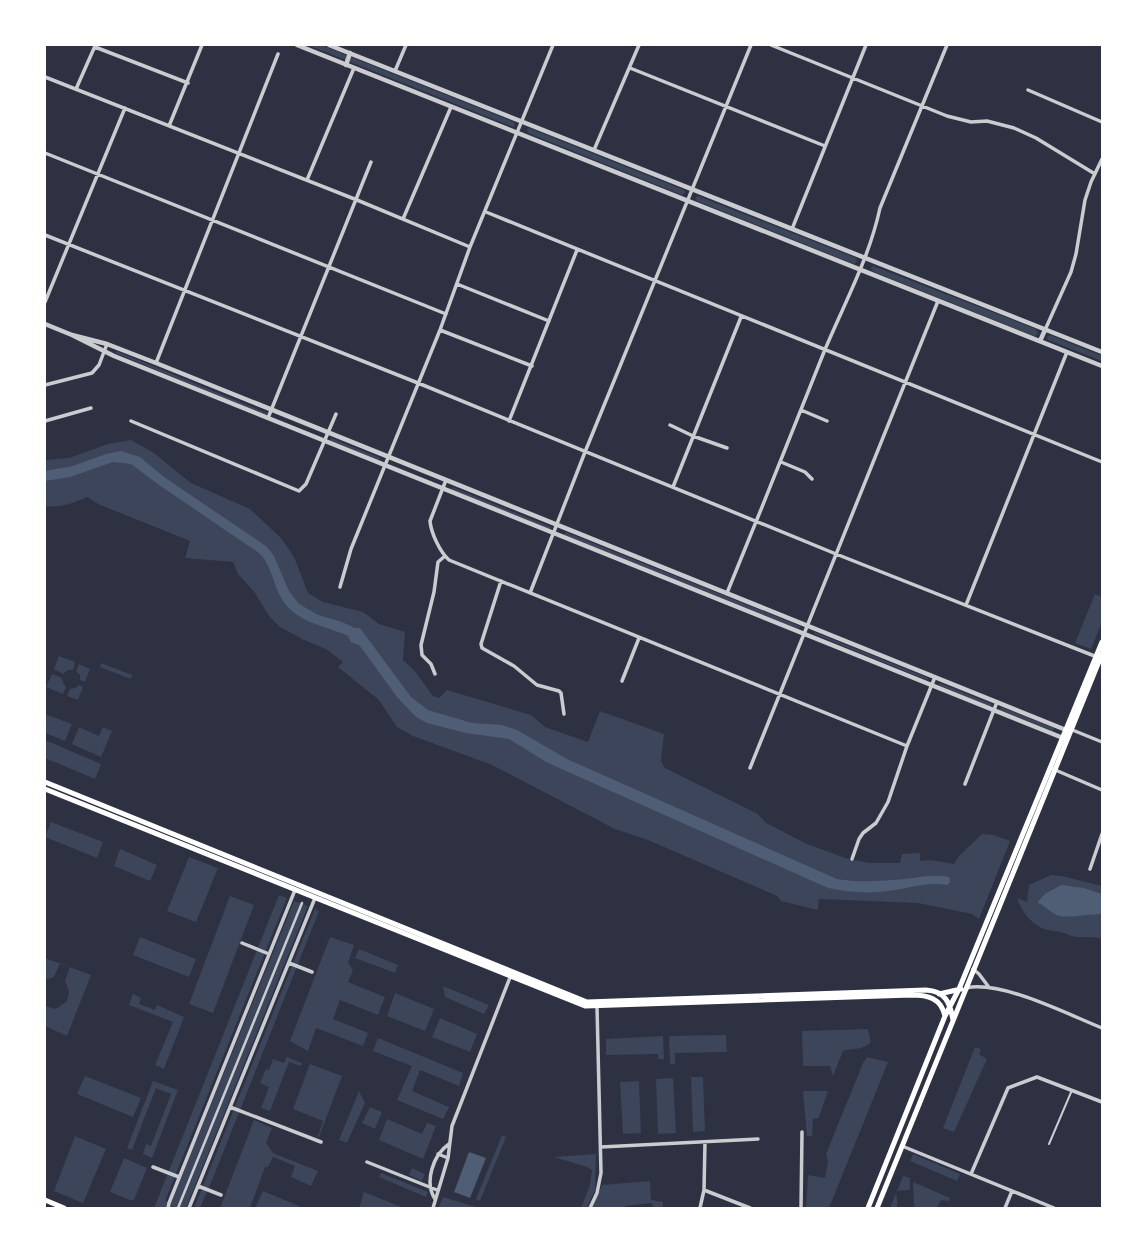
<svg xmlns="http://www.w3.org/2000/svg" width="1147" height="1253" font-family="'Open Sans',sans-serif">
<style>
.green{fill:#3c4559}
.water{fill:#4f5d75}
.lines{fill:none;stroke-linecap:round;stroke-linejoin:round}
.service{stroke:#caccd0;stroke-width:2}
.pedestrian{stroke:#caccd0;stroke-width:2.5}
.minor{stroke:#caccd0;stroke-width:3.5}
.tertiary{stroke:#caccd0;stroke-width:4.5}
.secondary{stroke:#fff;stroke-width:5}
</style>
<rect width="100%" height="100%" fill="#2d3142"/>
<path class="green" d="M308,45H321L514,122L515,125L513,127Z
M529,128L684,190L685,193L682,195L528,133L527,130Z
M698,196L856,258L857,261L854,264L697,201L695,198Z
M873,266L1036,329L1038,334L1034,336L872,271L871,268Z
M1050,335L1102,356V361L1048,340L1047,337Z
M116,351L267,413L266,415L115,353Z
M331,438L380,458L379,460L330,441Z
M131,440L154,453L191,483L250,509L282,539L294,557L308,593L323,602L363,612L379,624L405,632L403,660L414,670L433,696L439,698L447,690L531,715L545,727L588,742L600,711L664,734L661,761L665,768L758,814L766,823L807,844L848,859L870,863H900L902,854L920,853V861L931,860L954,864L959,856L982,834L993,835L1010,841L979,919L972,914L918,903L819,899L818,910L781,901L777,896L648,840L615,829L492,765L413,736L397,727L379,700L338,667L343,662L326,649L304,640L280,627L269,616L255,593L238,574L233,562L185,558L190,541L98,504L88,497C73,503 61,508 45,506V460L69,458L108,444Z
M452,487L551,527L550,530L451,490Z
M565,532L800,626L799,629L564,535Z
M1095,594L1102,597V622L1091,649L1075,643Z
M814,632L928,678L927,680L814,634Z
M59,656L75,662L73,670H68L63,674L54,669Z
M101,663L132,675L131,679L100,667Z
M79,664L90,669L85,682L80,680V675L76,671Z
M52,674L62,678L63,683L66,687L63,694L46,687Z
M940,683L992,704L991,707L939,685Z
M79,685L83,687L78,700L67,696L70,689L75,688Z
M1001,707L1054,728L1053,731L1000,710Z
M45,714L72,724L65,741L45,733Z
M79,727L99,736L103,727L112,731L101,757L72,744Z
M45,740L101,764L95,779L45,758Z
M51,822L103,842L97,858L45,837Z
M120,849L157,865L150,881L114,866Z
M189,857L218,868L196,922L167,911Z
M1051,875L1062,876L1102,886V894L1072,886L1055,888L1039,899L1086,914H1102V939C1094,936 1087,938 1078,937C1071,937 1067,933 1060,932C1056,931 1052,931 1048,930C1033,927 1021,911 1017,898L1027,902L1029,885Z
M279,895L287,898L165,1201L171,1203L294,901L308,906L186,1208H154Z
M230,896L254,905L213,1013L189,1004Z
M315,909L319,911L211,1183L200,1208H194Z
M140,937L196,959L189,977L133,955Z
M330,937L354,945L348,963L353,970L348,982L385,997L378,1015L340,1000L333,1019L368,1033L363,1046L316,1028L308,1051L290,1041Z
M359,949L398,965L395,973L355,958Z
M45,958L91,975L67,1036L45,1026V1006L56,1009L67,1001L69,992L65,981L70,967L60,963L54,977L45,980Z
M443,986L489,1005L484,1014L445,997Z
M395,993L434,1009L425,1031L387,1016Z
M133,994L141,998L139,1004L155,1010L157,1005L184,1017L164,1069L155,1065L173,1022L129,1005Z
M440,1018L477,1034L470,1052L432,1037Z
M868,1029L871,1042C865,1050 852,1048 843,1051L833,1076L830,1066H803L802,1031Z
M726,1035L727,1052L675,1053V1064H670L669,1036Z
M663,1036L664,1059H658V1054L606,1055V1039Z
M378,1038L463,1073L459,1086L420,1070L412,1091L449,1107L443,1119L397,1100L412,1066L373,1051Z
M975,1047L981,1049L979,1054L987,1059L954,1132L943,1128Z
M287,1057L302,1063L301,1066L289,1062L270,1111L261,1108L269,1087L260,1083L266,1069L269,1070L273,1059L284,1063Z
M867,1057L888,1062L829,1208H806L808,1175L825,1178L828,1162L826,1154L863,1063Z
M310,1064L342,1076L319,1137L307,1133L318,1136L323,1121L293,1109Z
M85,1076L141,1098L133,1117L77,1094Z
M691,1077H703L705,1131L693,1132Z
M673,1078L676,1133L658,1134L656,1079Z
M153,1081L178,1090L152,1158L143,1154L146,1144L151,1146L171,1094L156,1088L132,1150L127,1148Z
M639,1081L641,1133L623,1134L620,1082Z
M359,1091L365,1103L347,1143L339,1140Z
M803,1091H828L819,1117L817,1119L813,1118L812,1136H807Z
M370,1107L382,1112L375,1129L362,1123Z
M387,1119L422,1134L427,1123L436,1126L423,1159L379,1140Z
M254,1120L272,1128L266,1143L273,1153L318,1171L311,1186L291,1177L295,1166L273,1157L268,1167H265L250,1208H220Z
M502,1135L506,1137L480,1201L476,1199Z
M75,1136L106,1149L83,1203L54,1191Z
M596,1154L595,1191L586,1208H581L590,1185L592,1170L587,1167L554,1157Z
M913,1154L960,1174L957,1181L910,1161Z
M124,1158L147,1168L134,1200H130L110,1192Z
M412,1168L425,1174L422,1181L409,1175Z
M381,1173L428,1192L426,1197L379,1177Z
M903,1176L910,1178V1190L896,1191L898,1208H890Z
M650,1181L651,1200L663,1202V1208H653L652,1203L625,1206V1208H592L602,1185Z
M913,1182L950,1198L949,1201L941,1200L937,1208H914Z
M263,1191L299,1206V1208H255Z
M364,1192L404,1208H359Z
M443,1197L479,1208H438Z"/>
<path class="water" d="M121,451L140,457L164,477L266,546L274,556L289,591L299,604L318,615L342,622L355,628H360L411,697L428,710L472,723L502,725L517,730L567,759L837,879C859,883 883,881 905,879C920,877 935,874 949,877L950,882L947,885C926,881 908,889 887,891C867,894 847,892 828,888L546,762L509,739L466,733L427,723L416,717L397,697L363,650L359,645L351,642L348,636C322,624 293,623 279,594C273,581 270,563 259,553L159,485L131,464L113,462L70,477L45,481V471L73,466L106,454Z
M1062,885L1084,888L1102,894V914C1090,914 1071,918 1060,916C1051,914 1046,906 1038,903C1040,895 1055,888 1062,885Z
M469,1152L486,1158L470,1198L454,1192Z"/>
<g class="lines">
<path class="service" d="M1049,1144L1072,1090"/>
<path class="pedestrian" d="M178,1208L302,903"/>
<path class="minor" d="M771,45L947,116L971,122L987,121L1014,128L1036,138L1095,174
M95,47L188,83
M630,68L825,146
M395,71L406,45
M45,77L357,200L470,247
M76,89L95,46
M1028,90L1102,122
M169,126L202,45
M594,150L639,45
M45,153L446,314
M307,180L354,68
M486,212L1102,462
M403,219L451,107
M792,229L866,45
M45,235L418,383L836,554L1097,657
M457,284L549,321
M45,302L125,108
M440,330L532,366
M1045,330L1071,272L1076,254L1085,200L1091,182L1102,159
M156,363L278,54
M45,385L92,373L99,365L107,344
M801,410L827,421
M268,418L371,162
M45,421L91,408
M131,421L299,491L306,484L336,414
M509,421L577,250
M670,425L693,436L727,448
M781,462L805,472L812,479
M446,480L430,521C431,533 440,552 449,560L907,746
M673,487L741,317
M501,581L481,644L482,648L514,666L537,685L559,691L561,693L564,714
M340,587L351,549L440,330L470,247L553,45
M530,593L585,452L751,45
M727,593C760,513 792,432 824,352C844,304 869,259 880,208L947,45
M966,605L1067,352
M435,674L431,664L422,655L421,645L434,592L438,562L445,556
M622,681L639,638
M1070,729L1102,742
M750,768L938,301
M1053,769L1102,790
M965,784L997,702
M852,859L859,839L863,833L876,823L888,802L907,746L935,677
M1090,869L1102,834
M242,943L269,954
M289,963L312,972
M973,969L979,974L988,986
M966,988C1001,980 1067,1014 1102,1028
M230,1107L321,1142
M902,1146L1054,1208
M601,1147L758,1139
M438,1154L448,1158
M367,1162L437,1190
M153,1167L179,1177
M971,1174L1008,1088L1037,1077L1102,1102
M198,1186L221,1195
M704,1190L750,1208
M435,1199C424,1182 433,1155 449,1144
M168,1208L169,1203L295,890
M189,1208L315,898
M433,1208L448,1158L452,1126L511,975
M590,1208L597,1193L601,1173L597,1007
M700,1208L704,1190L705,1142
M801,1208L802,1132
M1005,1208L1012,1191"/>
<path class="tertiary" d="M297,45L1102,366
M329,45L1102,352
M346,65L350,53
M45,324L72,335L114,356L1063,738L1066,737
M72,335L107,344L156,363L1066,730L1067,732
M1040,341L1045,330"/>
<path class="secondary" d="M45,782L587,1002L926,990C945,991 950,1002 953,1020
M45,789L585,1006L911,995C928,995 941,998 945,1016
M939,994L961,989
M45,1200L64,1208
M868,1208L945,1016L959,989L1102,642
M877,1208L1102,654"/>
</g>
<rect width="1147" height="1253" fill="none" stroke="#ffffff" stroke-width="92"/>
</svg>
